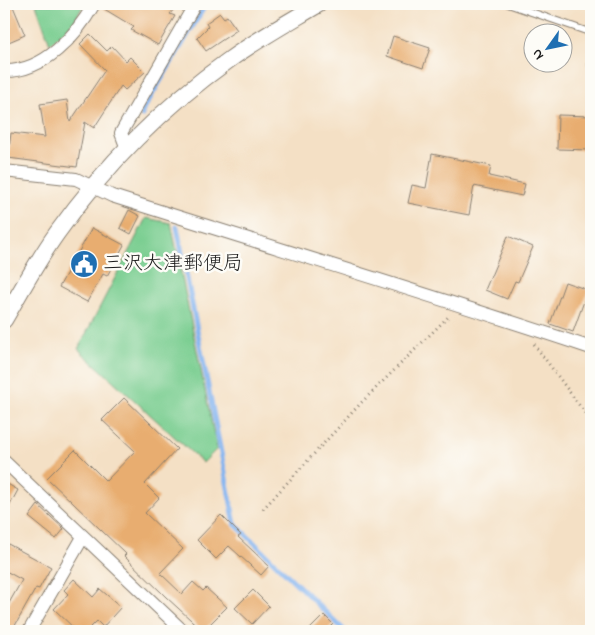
<svg xmlns="http://www.w3.org/2000/svg" width="595" height="635" font-family="'Indie Flower','Klee One',sans-serif">
<style>
.green{fill:#7ace91;stroke:#4b7556}
.lines{fill:none;stroke-linecap:round;stroke-linejoin:round}
.stream{stroke:#84b4ef;stroke-width:5}
.building{fill:#e8ad6f}
.service-casing{stroke:#887e70;stroke-width:8}
.minor-casing{stroke:#887e70;stroke-width:14}
.tertiary-casing{stroke:#887e70;stroke-width:18}
.path{stroke:#887e70;stroke-width:3;stroke-dasharray:1 4;stroke-linecap:butt}
.service{stroke:#fff;stroke-width:6}
.minor{stroke:#fff;stroke-width:12}
.tertiary{stroke:#fff;stroke-width:16}
.labels{text-anchor:middle;dominant-baseline:central;stroke-width:5;stroke-linejoin:round;paint-order:stroke}
.poi-label{font-size:20px;fill:#1c1c1c;stroke:#fdfcf7;text-anchor:start}
</style>
<rect width="100%" height="100%" fill="#fdfcf7"/>
<filter id="ink" filterUnits="userSpaceOnUse"><feTurbulence type="fractalNoise" baseFrequency=".02" numOctaves="2"/><feDisplacementMap in="SourceGraphic" scale="10" xChannelSelector="R" yChannelSelector="G"/><feConvolveMatrix kernelMatrix="1 2 1 2 8 2 1 2 1" color-interpolation-filters="sRGB"/></filter>
<filter id="wash" filterUnits="userSpaceOnUse"><feTurbulence type="fractalNoise" baseFrequency=".0096" numOctaves="4" result="noise"/><feDisplacementMap in="SourceGraphic" scale="20" xChannelSelector="R" yChannelSelector="G"/><feGaussianBlur stdDeviation="1.12" result="paint"/><feColorMatrix in="noise" values="0 0 0 0 0 0 0 0 0 0 0 0 0 0 0 0 0 1.4 0 .05"/><feComposite in="paint" operator="in"/></filter>
<g filter="url(#wash)">
<rect width="100%" height="100%" fill="#f4e0c5"/>
<path class="green" d="M36,4H84L74,22L50,44Z
M146,218L171,223L217,449L203,463L78,349Z"/>
<g class="lines">
<path class="stream" d="M142,115V112L206,4
M177,227L235,524L345,631"/>
</g>
<g id="blocks">
<path class="building" d="M4,4H12L25,35L4,44Z
M102,4H178L170,14L175,16L158,45L131,30L134,27L101,7Z
M220,13L224,18L227,16L237,30L206,51L197,38L208,27L206,23Z
M90,34L107,51L112,46L126,61L130,57L145,72L125,90L121,86L94,128L85,122L77,167L8,158L11,133L45,137L40,104L67,100L70,122L105,70L80,44Z
M393,36L430,48L423,68L387,56Z
M558,115L591,116V150L557,149Z
M432,154L491,166L489,176L525,184L522,196L474,186L469,215L408,203L412,185L426,188Z
M129,210L140,216L131,234L120,228Z
M92,228L124,245L107,276L103,274L87,302L59,287Z
M508,236L533,247L518,282L515,281L507,299L485,290Z
M565,282L588,290L573,332L550,324Z
M124,398L177,449L145,484L159,498L145,513L183,549L160,573L182,594L193,582L203,591L206,588L227,607L203,631L166,597L124,556L126,554L47,478L75,450L106,481L135,451L102,420Z
M4,482L18,490L4,516Z
M38,505L64,529L56,539L29,517Z
M221,515L241,535L238,537L269,566L261,575L229,546L216,559L197,540Z
M8,544L51,567L39,589L36,588L12,631H4V612L22,580L4,570V550Z
M74,579L93,597L100,589L121,607L103,627L97,621L87,631H77L54,609L68,594L64,590Z
M253,590L269,606L252,624L235,608Z
M324,615L333,624L326,631H308Z"/>
</g>
</g>
<g filter="url(#ink)">
<use href="#blocks" fill-opacity="0" stroke="#887e70" stroke-width="1"/>
<g class="lines">
<g class="service-casing">
<path id="service" d="M508,4L589,32L591,68"/>
</g>
<g class="minor-casing">
<path id="minor" d="M4,71C44,72 76,36 94,4
M127,149L121,133L195,4
M4,171L76,179L112,196C272,247 432,295 591,348
M4,461L183,631
M29,631L83,537"/>
</g>
<g class="tertiary-casing">
<path id="tertiary" d="M4,320C21,291 37,261 57,233C104,167 163,107 229,60C258,39 289,22 319,4"/>
</g>
<path class="path" d="M534,344L591,421
M263,509L361,403L449,316"/>
<use href="#service" class="service"/>
<use href="#minor" class="minor"/>
<use href="#tertiary" class="tertiary"/>
</g>
</g>
<defs>
<g id="civic-disc" transform="scale(1.4375)"><circle r="9.5" fill="#1f6fb2" stroke="#fdfcf7"/><path d="M-.6-6.5H3V-4.5H.6V-3L4-1V1h2V6H-6V1h2V-1L-.6-3ZM-1.2 2.5V6h2.4V2.5Z" fill="#fff"/></g>
</defs>
<g fill-rule="evenodd">
<use href="#civic-disc" x="84" y="264"/>
</g>
<g class="labels">
<g class="poi-label">
<text x="103" y="264">三沢大津郵便局</text>
</g>
</g>
<rect width="595" height="635" fill="none" stroke="#fdfcf7" stroke-width="20"/>
<g transform="translate(548 48) rotate(237)"><circle r="24" fill="#fdfcf7" stroke="#a3a29f"/>
<path d="M0-4L9 19L0 12L-9 19Z" fill="#1f6fb2"/>
<text y="-8" font-size="14" font-weight="bold" text-anchor="middle" fill="#1c1c1c">N</text>
</g>
</svg>
